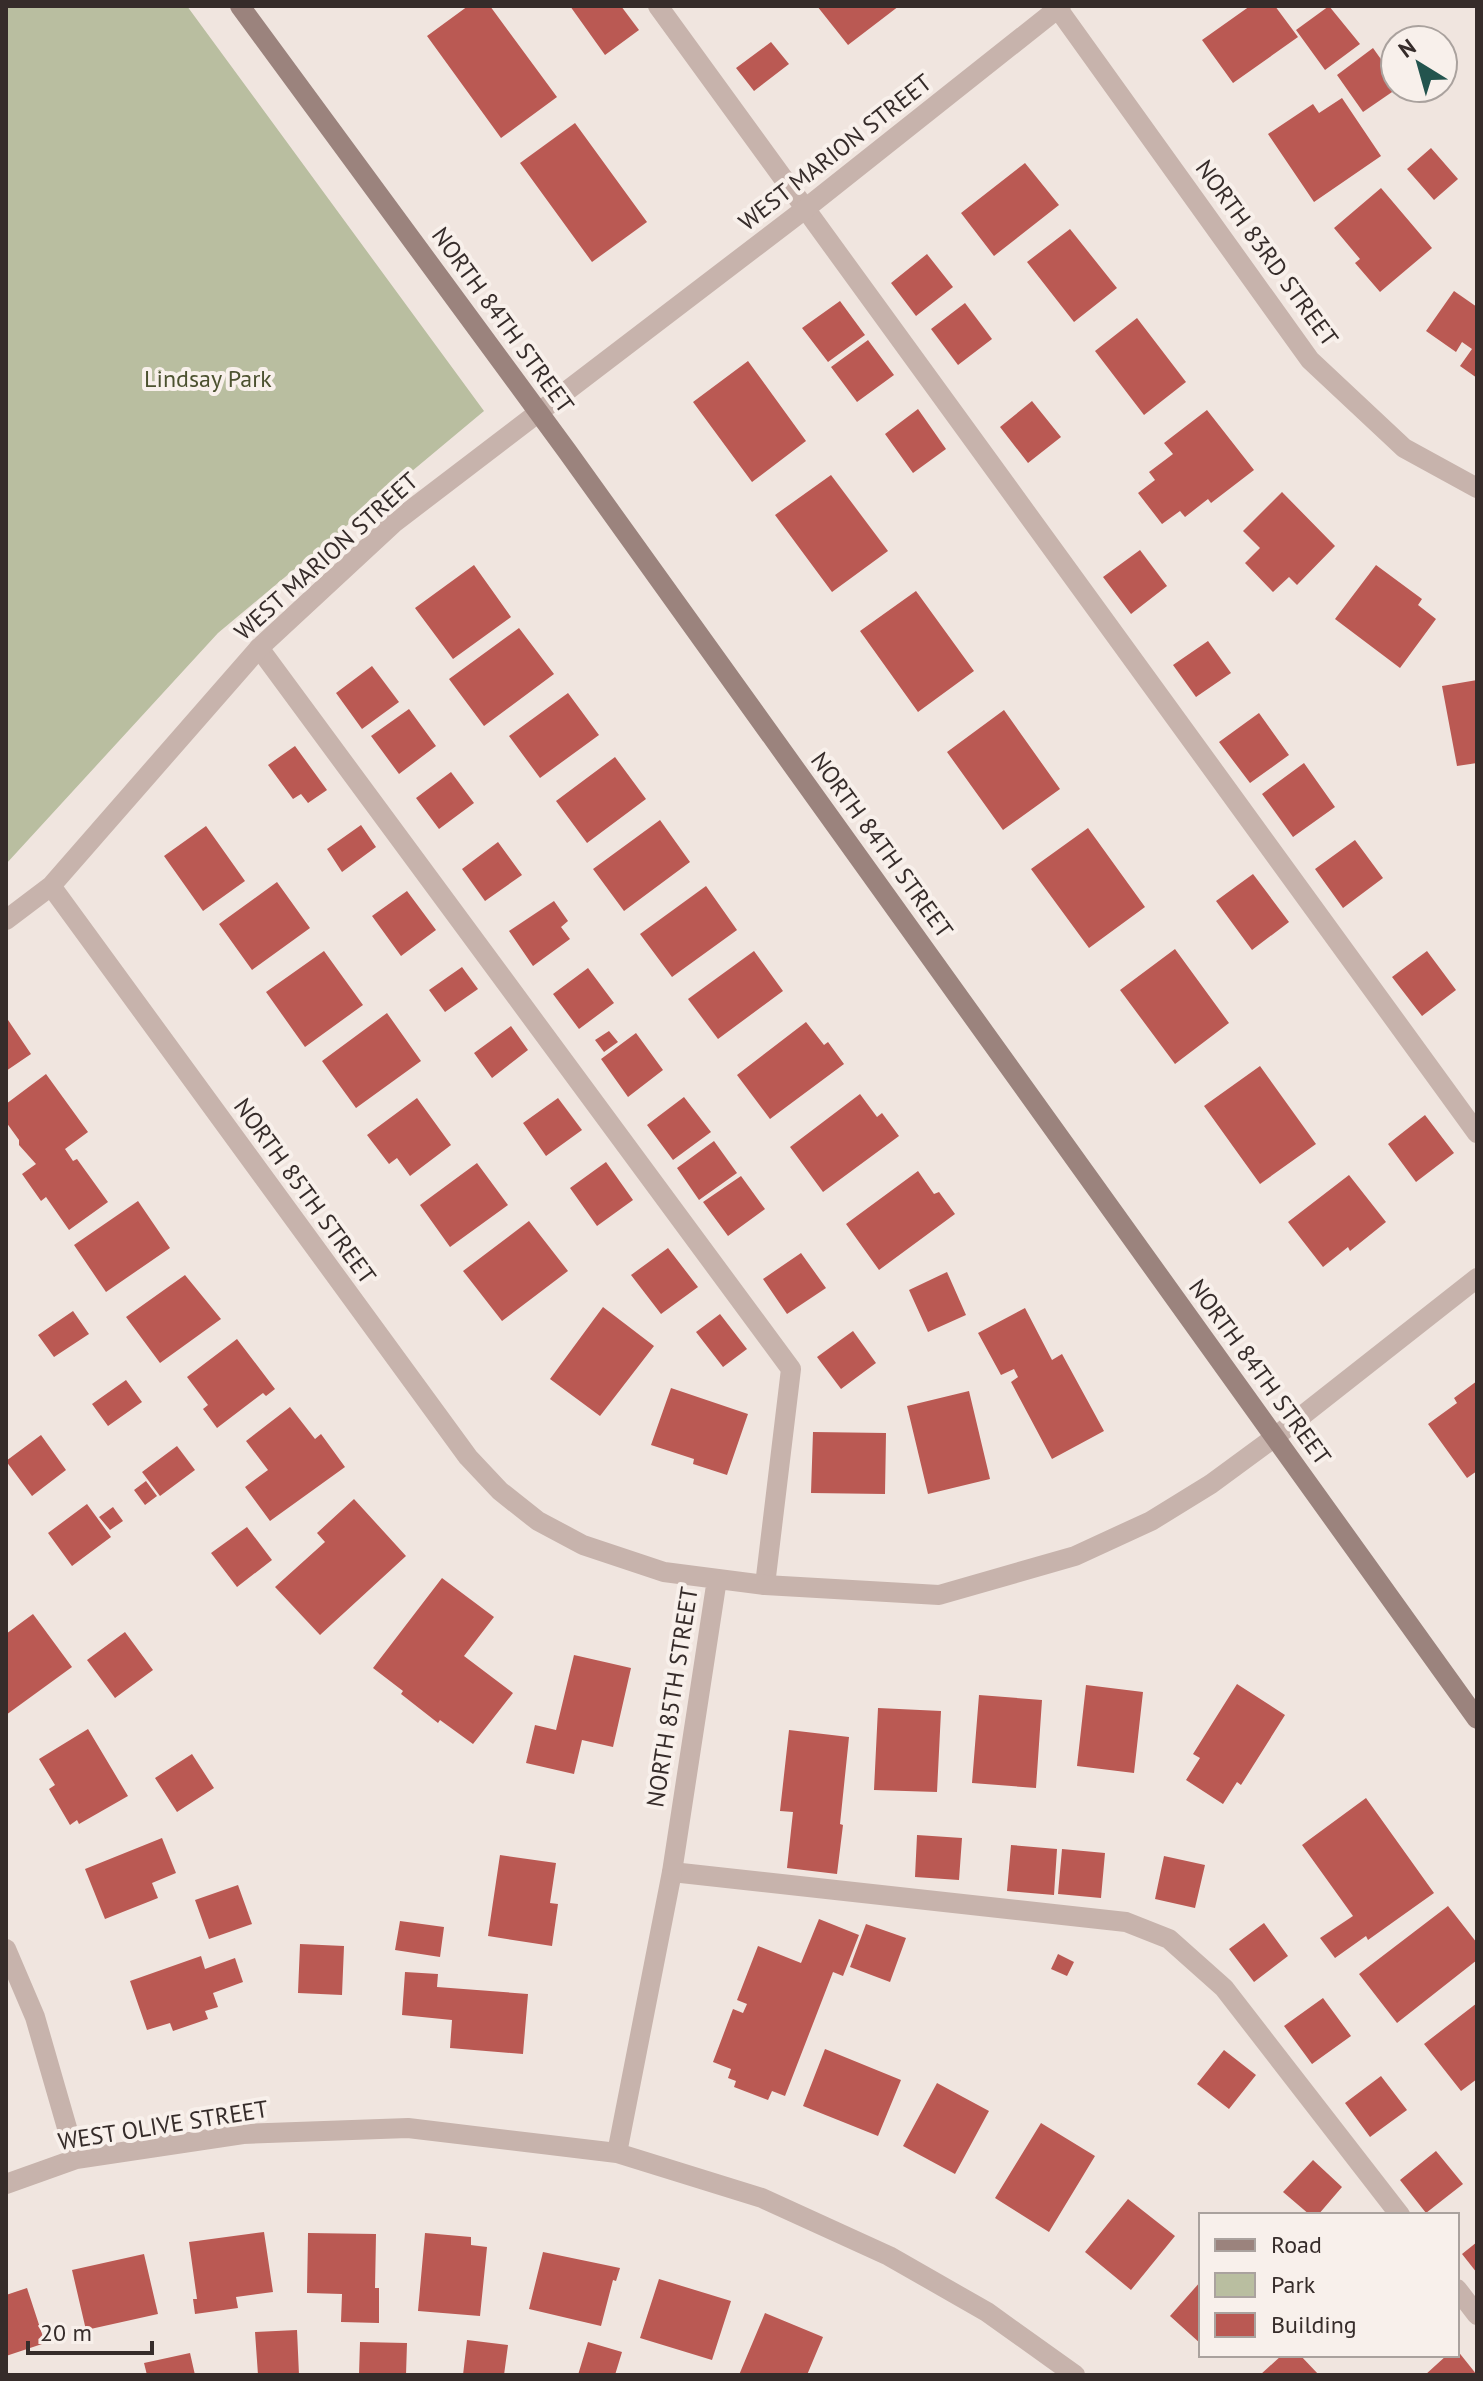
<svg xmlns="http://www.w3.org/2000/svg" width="1483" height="2381" font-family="'PT Sans',sans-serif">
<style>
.green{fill:#b9bea0}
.building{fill:#ba5953}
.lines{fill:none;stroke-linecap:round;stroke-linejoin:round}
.lane{stroke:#c7b3ac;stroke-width:20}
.street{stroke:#c7b3ac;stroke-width:20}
.secondary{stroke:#9b837d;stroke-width:20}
.labels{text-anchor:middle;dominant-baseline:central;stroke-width:8;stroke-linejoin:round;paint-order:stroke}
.street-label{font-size:24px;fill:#362c2a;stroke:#f8f0eb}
.park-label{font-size:24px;fill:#4c5230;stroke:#f8f0eb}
</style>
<rect width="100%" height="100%" fill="#f0e5df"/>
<path class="green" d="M6,6H187L484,411L218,633L6,864Z"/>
<path class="building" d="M468,6H490L557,97L501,138L427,36Z
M570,6H621L639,30L605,55Z
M817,6H899L848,45Z
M1250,6H1275L1298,37L1233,83L1202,40Z
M1329,6L1360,44L1325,70L1296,30Z
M771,42L789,64L754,91L736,68Z
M1373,48L1395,79V90L1363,112L1337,75Z
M1342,98L1381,156L1314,202L1268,134L1313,104L1319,113Z
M575,123L647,222L592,262L520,163Z
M1431,148L1458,179L1434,200L1407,169Z
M1025,163L1059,205L994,256L961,213Z
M1381,188L1432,248L1380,292L1355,263L1360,259L1334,228Z
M1070,229L1117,288L1074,322L1027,262Z
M927,254L953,287L916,316L891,283Z
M1454,291L1477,307V378L1460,366L1472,349L1462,342L1456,352L1426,331Z
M840,301L865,335L828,362L802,328Z
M965,303L992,339L958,365L931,329Z
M1137,318L1186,382L1144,415L1095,351Z
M868,340L894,375L857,402L831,367Z
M748,361L806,441L752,482L693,402Z
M1032,401L1061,437L1028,463L1000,427Z
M918,409L946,449L913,473L885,434Z
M1207,410L1254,470L1211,503L1208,499L1185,517L1180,511L1162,524L1138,493L1155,480L1149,472L1173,454L1164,443Z
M831,475L888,551L832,592L775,515Z
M1282,492L1335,546L1297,585L1289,577L1273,592L1245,563L1260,548L1243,531Z
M1140,550L1167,586L1131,614L1103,577Z
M474,565L511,617L453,659L415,608Z
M1376,565L1422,599L1418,605L1436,619L1400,668L1335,619Z
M916,591L974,671L918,712L860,631Z
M519,628L554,674L484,726L449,679Z
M1208,641L1231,673L1196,697L1173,665Z
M372,666L399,702L362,729L336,693Z
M1477,680V763L1457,766L1442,686Z
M568,693L599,735L540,778L509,736Z
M409,709L436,746L399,774L371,736Z
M1004,710L1060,789L1003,830L947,752Z
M1259,713L1289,755L1250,783L1219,742Z
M295,746L327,790L308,803L301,794L293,799L268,765Z
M615,757L646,799L587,843L556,801Z
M1304,763L1335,807L1293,837L1262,794Z
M451,772L474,803L439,829L416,798Z
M660,820L690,862L624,911L593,869Z
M361,825L376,847L342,872L327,849Z
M206,826L245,881L203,911L164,856Z
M1088,828L1145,907L1089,948L1031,869Z
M1355,840L1383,878L1343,908L1315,869Z
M498,842L522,875L485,901L462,869Z
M1253,874L1289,922L1252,950L1216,901Z
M277,882L310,928L252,970L219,924Z
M706,886L737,930L672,977L640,934Z
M407,891L436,930L401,956L372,916Z
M554,901L568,921L561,927L570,939L533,966L509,931Z
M1175,949L1229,1023L1175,1064L1120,990Z
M324,951L363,1005L305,1047L266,992Z
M754,951L783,991L718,1039L688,999Z
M1427,951L1456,990L1422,1016L1392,977Z
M462,967L478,989L445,1012L429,990Z
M588,968L614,1003L579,1029L553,994Z
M387,1013L421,1061L356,1108L322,1061Z
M6,1017L31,1054L6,1071Z
M806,1022L824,1045L828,1042L844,1064L770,1119L737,1075Z
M511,1026L528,1050L492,1078L474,1053Z
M609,1031L618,1042L604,1052L595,1040Z
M636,1033L663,1070L628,1097L601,1059Z
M1260,1066L1316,1144L1260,1184L1204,1106Z
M46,1074L88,1132L65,1149L73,1161L77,1159L108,1202L69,1230L46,1197L41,1201L22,1174L36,1164L19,1145V1140L6,1122V1104Z
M860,1094L877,1117L882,1113L899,1136L823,1192L790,1147Z
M684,1097L711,1132L673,1160L647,1125Z
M417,1098L451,1145L410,1176L397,1158L389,1164L367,1135Z
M558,1098L582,1130L546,1156L523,1123Z
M1425,1115L1454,1153L1416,1182L1388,1144Z
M714,1141L737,1173L699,1200L677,1168Z
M606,1162L633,1200L597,1226L570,1188Z
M477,1163L508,1205L450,1247L420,1205Z
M918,1171L934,1194L939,1192L955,1214L879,1270L846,1224Z
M1349,1175L1386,1222L1350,1251L1348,1247L1323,1267L1288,1222Z
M741,1176L765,1209L728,1236L703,1202Z
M138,1201L170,1248L106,1292L74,1245Z
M529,1221L568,1271L502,1321L463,1271Z
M668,1248L698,1287L661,1314L631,1275Z
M801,1253L826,1288L787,1314L763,1279Z
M947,1272L966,1315L928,1332L909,1290Z
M185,1275L221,1319L160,1363L126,1317Z
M603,1307L654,1346L600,1416L550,1379Z
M1025,1308L1052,1360L1062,1354L1104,1431L1052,1459L1011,1382L1018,1377L1014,1369L1001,1375L978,1333Z
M73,1311L89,1334L54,1357L38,1335Z
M720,1314L747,1349L723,1367L696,1332Z
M853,1331L876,1363L841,1389L817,1357Z
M237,1339L275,1389L266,1396L263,1393L217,1428L203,1409L208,1405L187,1377Z
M126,1380L142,1402L108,1426L92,1404Z
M1477,1381V1471L1467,1478L1428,1424L1457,1403L1454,1398Z
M671,1388L748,1414L727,1475L693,1464L694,1459L651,1445Z
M969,1391L990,1479L928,1494L907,1406Z
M290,1407L315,1439L321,1434L345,1467L270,1521L245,1487L268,1470L246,1441Z
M813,1432L886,1433L885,1494L811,1493Z
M41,1435L66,1470L32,1496L6,1461Z
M177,1446L195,1470L160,1496L142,1472Z
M146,1481L157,1496L145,1505L134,1490Z
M354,1499L406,1556L320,1635L275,1587L325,1542L317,1533Z
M87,1504L111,1537L72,1566L48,1533Z
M113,1507L123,1521L110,1530L99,1517Z
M247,1527L272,1560L237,1587L211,1553Z
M442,1578L494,1617L464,1656L513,1693L473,1744L440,1720L438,1723L401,1694L403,1691L373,1668Z
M33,1614L72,1667L6,1715V1634Z
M125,1632L153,1670L115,1698L87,1660Z
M574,1655L631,1668L613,1747L582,1740L574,1774L526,1763L535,1725L556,1730Z
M1237,1684L1285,1715L1241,1785L1237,1782L1223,1804L1186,1780L1200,1758L1193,1754Z
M1086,1685L1143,1692L1134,1773L1077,1766Z
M979,1695L1042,1700L1036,1788L972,1783Z
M878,1708L941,1711L937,1792L874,1790Z
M88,1729L128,1796L79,1824L77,1820L70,1825L49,1789L55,1785L39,1759Z
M789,1730L849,1737L840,1824L843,1825L837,1874L787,1868L793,1812L780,1811Z
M192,1754L214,1788L177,1812L155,1778Z
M1366,1798L1434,1893L1368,1940L1366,1936L1335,1958L1320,1938L1353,1916L1302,1845Z
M917,1835L962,1838L959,1880L915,1877Z
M162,1838L176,1873L152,1883L158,1898L105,1919L85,1869Z
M1011,1845L1057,1849L1054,1895L1007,1891Z
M1062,1849L1105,1853L1101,1898L1058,1894Z
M500,1855L556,1863L550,1903L558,1904L552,1946L488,1936Z
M1164,1856L1205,1865L1195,1908L1155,1899Z
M238,1885L252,1924L209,1939L195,1900Z
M1448,1906L1477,1943V1960L1397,2023L1359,1974Z
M819,1919L859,1935L843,1976L833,1972L785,2096L772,2091L768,2100L734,2087L736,2081L728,2078L731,2069L713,2062L733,2009L743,2013L747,2004L737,2000L758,1946L801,1963Z
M400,1921L444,1927L440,1957L395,1950Z
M1264,1923L1288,1956L1254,1982L1229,1949Z
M866,1924L906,1938L890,1982L850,1967Z
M300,1944L344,1946L342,1995L298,1993Z
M1058,1954L1074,1962L1067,1976L1051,1969Z
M201,1956L205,1969L235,1958L243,1982L213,1993L218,2007L205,2011L208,2019L173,2031L170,2023L147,2030L130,1981Z
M405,1972L438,1974L437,1987L528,1994L523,2054L450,2048L452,2020L402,2015Z
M1323,1998L1351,2036L1312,2064L1284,2026Z
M1477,2003V2079L1461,2091L1424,2044Z
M825,2049L901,2080L878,2136L803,2106Z
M1224,2050L1256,2075L1229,2109L1197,2084Z
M1381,2076L1407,2110L1370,2137L1345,2103Z
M937,2083L989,2111L955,2174L903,2146Z
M1041,2123L1095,2156L1049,2232L995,2198Z
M1436,2151L1463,2184L1426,2213L1400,2180Z
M1313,2160L1342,2187L1318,2215H1310L1283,2192Z
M1128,2199L1175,2236L1131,2290L1085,2252Z
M264,2232L273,2292L236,2297L238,2308L195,2314L193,2299H197L189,2242Z
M308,2233L376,2234L375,2288H379V2323L341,2322L342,2294L307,2293Z
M425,2233L471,2237V2245L487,2247L480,2316L418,2311Z
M1477,2242V2273L1462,2254Z
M543,2252L620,2268L616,2281L613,2280L601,2326L529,2309Z
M144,2254L158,2314L86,2330L72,2270Z
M659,2279L731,2301L712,2360L640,2338Z
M1201,2281V2344L1170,2316Z
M27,2288L45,2343L6,2356V2295Z
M765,2313L823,2337L807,2375H739Z
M297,2330L299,2375H258L255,2332Z
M467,2340L508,2345L504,2375H463Z
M360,2342L407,2343L406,2375H359Z
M588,2342L622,2352L615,2375H578Z
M1457,2350L1477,2375H1425L1447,2355H1457Z
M190,2353L195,2375H147L144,2363Z
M1282,2355H1300L1319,2375H1260Z"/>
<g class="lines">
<path class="lane" d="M658,6L1477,1133
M259,648L791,1369L765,1585
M672,1872L1126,1922L1169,1939L1224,1988L1400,2215
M1457,2289L1477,2315"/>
<path class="street" d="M1056,6L1310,360L1404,448L1477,488
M51,886L468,1457L500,1491L538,1521L583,1545L664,1572L765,1585L939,1595L1075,1556L1151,1521L1211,1484L1275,1437L1477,1278
M6,920L51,886L259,648L395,522L805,209L1061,6
M6,1949L35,2017L76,2159
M617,2153L672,1872L717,1579
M6,2184L76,2159L243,2134L408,2128L617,2153L762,2198L889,2256L987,2312L1075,2375"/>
<path class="secondary" d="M240,6L567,451L1477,1719"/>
</g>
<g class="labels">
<g class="street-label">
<text transform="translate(835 152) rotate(-38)">WEST MARION STREET</text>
<text transform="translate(1267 253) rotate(54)">NORTH 83RD STREET</text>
<text transform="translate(503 320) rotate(54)">NORTH 84TH STREET</text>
<text transform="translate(326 556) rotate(-42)">WEST MARION STREET</text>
<text transform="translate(882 845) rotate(54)">NORTH 84TH STREET</text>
<text transform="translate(305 1191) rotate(54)">NORTH 85TH STREET</text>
<text transform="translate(1260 1372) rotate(54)">NORTH 84TH STREET</text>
<text transform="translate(672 1697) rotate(-81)">NORTH 85TH STREET</text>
<text transform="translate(163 2125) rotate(-9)">WEST OLIVE STREET</text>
</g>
<g class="park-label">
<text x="208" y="378">Lindsay Park</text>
</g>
</g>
<rect width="1483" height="2381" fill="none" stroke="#362c2a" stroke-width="16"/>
<rect x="1199" y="2213" width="260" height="144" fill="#f8f0eb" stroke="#aaa29e" stroke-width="2"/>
<rect x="1215" y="2239" width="40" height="12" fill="#9b837d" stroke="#aaa29e" stroke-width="2"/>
<text x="1271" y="2253" font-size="24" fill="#362c2a">Road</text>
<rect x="1215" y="2273" width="40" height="24" fill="#b9bea0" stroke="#aaa29e" stroke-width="2"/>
<text x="1271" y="2293" font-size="24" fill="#362c2a">Park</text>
<rect x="1215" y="2313" width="40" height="24" fill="#ba5953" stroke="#aaa29e" stroke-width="2"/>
<text x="1271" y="2333" font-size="24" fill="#362c2a">Building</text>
<g transform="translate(1419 64) rotate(323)"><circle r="38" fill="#f8f0eb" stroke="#aaa29e" stroke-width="2"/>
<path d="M0-6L14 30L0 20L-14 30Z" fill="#23544e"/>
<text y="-12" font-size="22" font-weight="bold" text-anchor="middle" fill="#362c2a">N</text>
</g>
<path d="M28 2341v12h124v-12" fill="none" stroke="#362c2a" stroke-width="4"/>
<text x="40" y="2341" font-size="24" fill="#362c2a" stroke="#f8f0eb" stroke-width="6" paint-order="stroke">20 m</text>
</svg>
